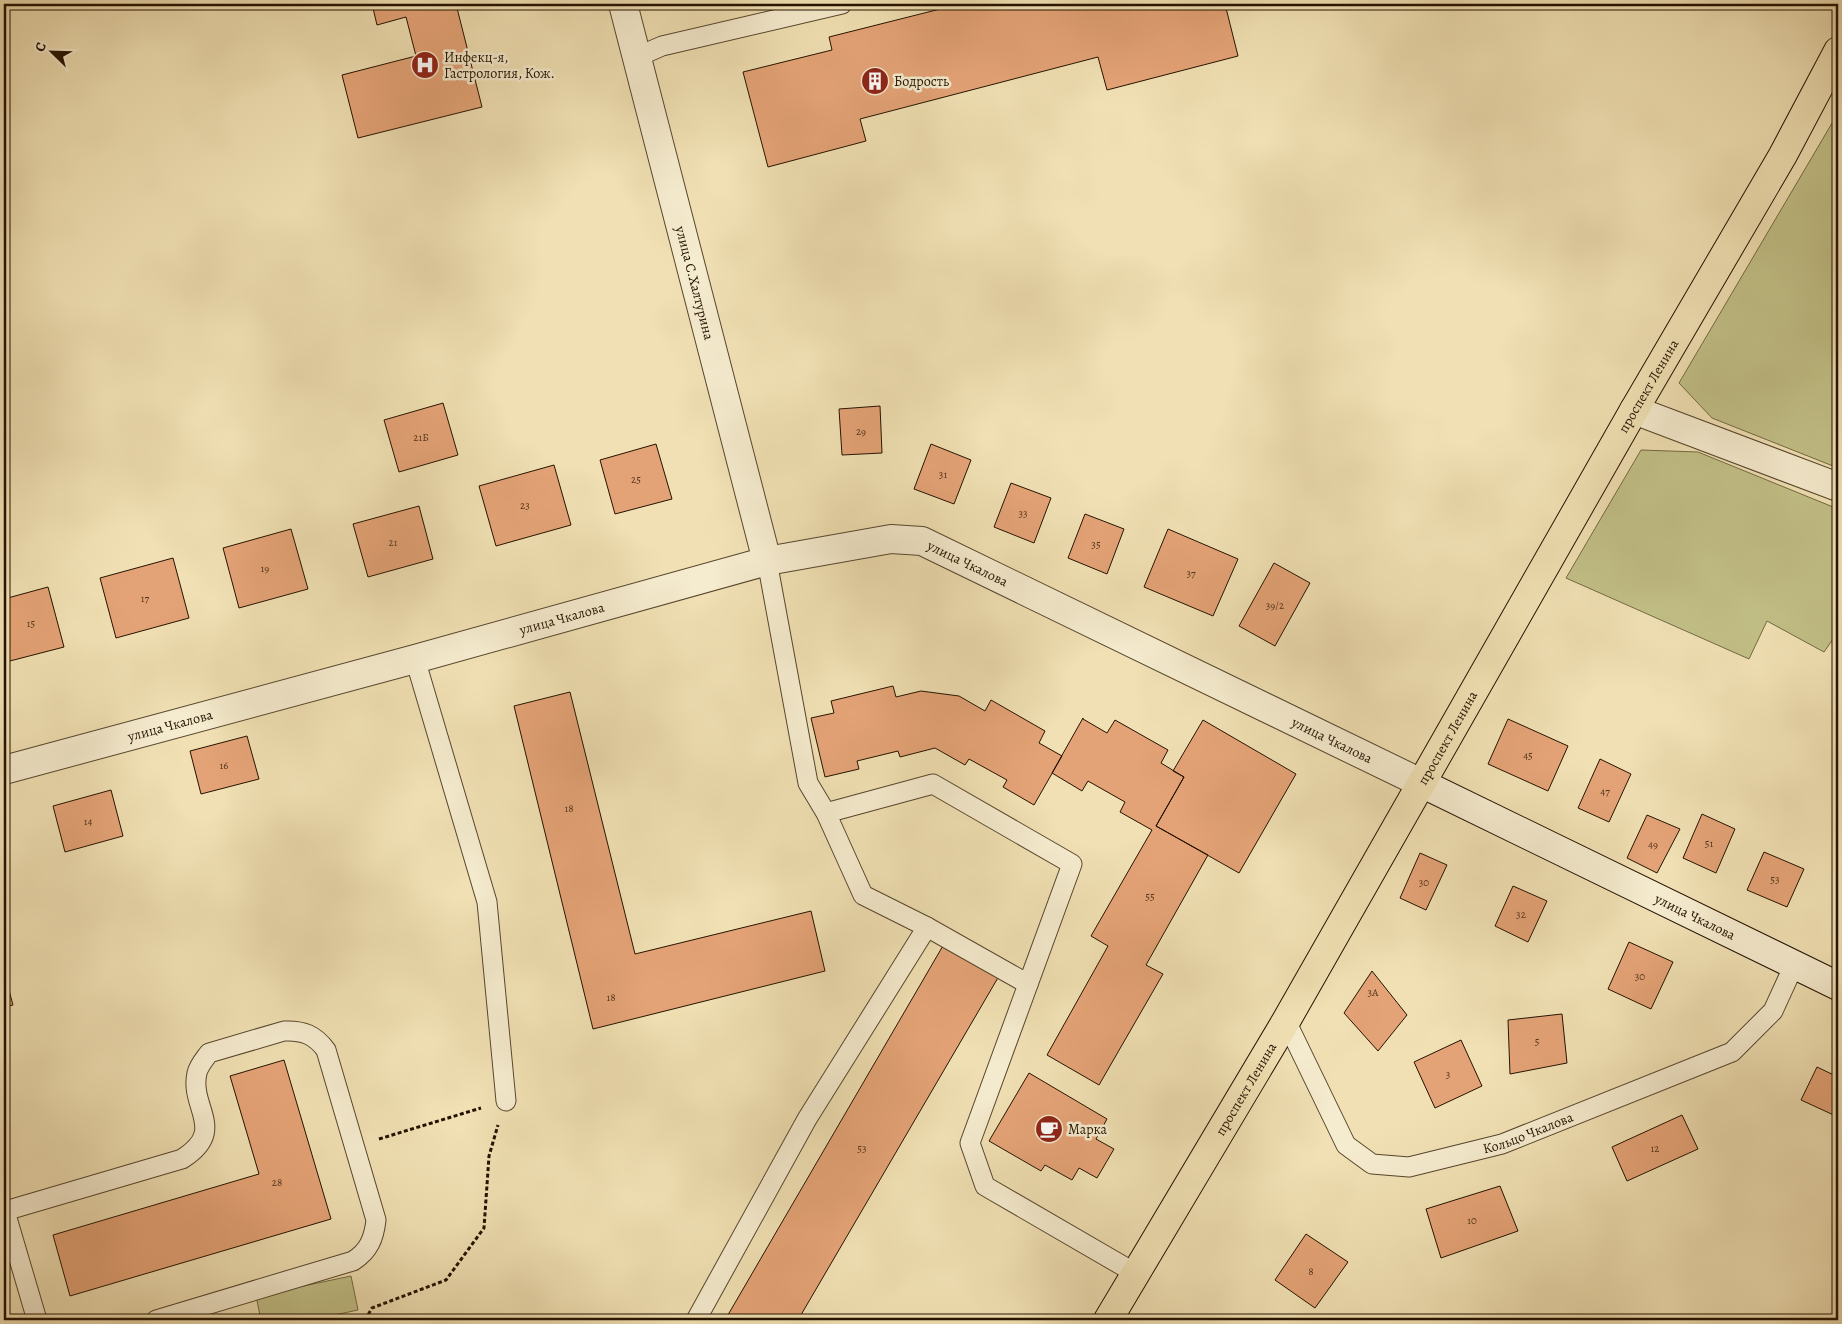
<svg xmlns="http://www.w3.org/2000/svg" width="1842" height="1324" font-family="Alegreya,serif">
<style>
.green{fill:#c2c087;stroke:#736944}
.building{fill:#e4a376;stroke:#241200}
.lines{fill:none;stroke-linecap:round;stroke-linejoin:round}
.lane-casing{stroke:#57462d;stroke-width:21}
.street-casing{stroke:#57462d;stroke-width:30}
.secondary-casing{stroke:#241200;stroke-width:30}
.primary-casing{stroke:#241200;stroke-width:30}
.path{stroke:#241200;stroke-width:3;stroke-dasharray:4 2.5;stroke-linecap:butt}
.lane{stroke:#f5ebce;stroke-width:19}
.street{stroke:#f5ebce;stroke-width:28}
.secondary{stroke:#f5ebce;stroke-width:28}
.primary{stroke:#f0e0b3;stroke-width:28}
.labels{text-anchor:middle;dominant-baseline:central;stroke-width:5;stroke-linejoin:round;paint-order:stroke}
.number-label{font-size:11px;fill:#54361e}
.poi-label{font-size:14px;fill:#241200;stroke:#f5ebce;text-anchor:start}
.street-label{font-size:14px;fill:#241200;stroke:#f5ebce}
</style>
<rect width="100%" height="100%" fill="#f0e0b3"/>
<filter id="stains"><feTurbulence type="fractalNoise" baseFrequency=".004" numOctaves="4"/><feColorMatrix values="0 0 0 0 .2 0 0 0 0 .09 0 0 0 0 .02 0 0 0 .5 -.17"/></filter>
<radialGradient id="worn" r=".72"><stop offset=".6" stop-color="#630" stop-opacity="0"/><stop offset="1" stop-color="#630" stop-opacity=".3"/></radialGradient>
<path class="green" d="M1838,113V468L1712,418L1679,383Z
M1641,450L1698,452L1838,509V632L1824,652L1767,621L1749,659L1566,578Z
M351,1276L358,1310L311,1320H261L256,1296Z"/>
<path class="building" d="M372,4H456L482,107L358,138L342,75L416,56L406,17L377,25Z
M960,4H1225L1238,56L1107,90L1098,57L860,119L866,141L768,167L743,72L832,50L829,37Z
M443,403L458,455L399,472L384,420Z
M880,406L882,453L842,455L839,409Z
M656,444L672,499L615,514L600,460Z
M931,444L971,460L954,504L914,489Z
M554,465L571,525L496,546L479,486Z
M1011,483L1051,498L1034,543L994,527Z
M419,506L433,559L368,577L353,524Z
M1085,514L1124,529L1107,574L1068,558Z
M291,529L308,589L239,608L223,548Z
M1168,529L1238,559L1213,616L1144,587Z
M173,558L189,618L116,638L100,578Z
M1274,563L1310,583L1275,646L1239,626Z
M48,587L64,647L6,662L4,654V599Z
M893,686L896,697L921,691L959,696L985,711L991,700L1045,731L1039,743L1062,756L1034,805L1003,787L1007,780L969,759L965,765L935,748L900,757L898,751L857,761L859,769L825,777L811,718L834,713L831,701Z
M570,692L635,954L811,911L825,971L593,1029L514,706Z
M1083,718V719L1107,733L1115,720L1168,750L1161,763L1184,777L1156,826L1208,855L1146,965L1163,974L1099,1085L1047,1055L1108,946L1091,936L1152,830L1120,812L1125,802L1088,781L1082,791L1052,773Z
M1508,719L1568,746L1548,791L1488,764Z
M1203,720L1296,774L1239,873L1156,826L1184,777L1173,771Z
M247,736L259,779L201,794L190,751Z
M1600,759L1631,774L1609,822L1578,808Z
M111,790L123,836L65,852L53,806Z
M1702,814L1735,829L1716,873L1683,858Z
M1647,815L1680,829L1657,873L1627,858Z
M1764,852L1804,869L1787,907L1747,890Z
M1420,853L1447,865L1426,910L1400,898Z
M1513,886L1547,901L1528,942L1495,926Z
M1629,942L1673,962L1651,1009L1608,989Z
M944,944L999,976L798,1320H725Z
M1372,971L1407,1015L1378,1051L1344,1013Z
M4,972L13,1005L4,1007Z
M1562,1014L1567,1063L1510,1074L1508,1020Z
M1461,1040L1482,1086L1435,1108L1414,1062Z
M284,1060L331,1219L70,1296L53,1235L259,1174L230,1076Z
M1817,1067L1838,1077V1117L1801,1100Z
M1029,1073L1107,1119L1096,1139L1114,1149L1097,1178L1079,1168L1072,1180L1045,1165L1041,1171L989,1141Z
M1682,1115L1698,1149L1627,1181L1612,1147Z
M1500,1186L1518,1231L1441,1258L1426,1209Z
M1306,1234L1348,1262L1315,1308L1275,1280Z"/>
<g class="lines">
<g class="lane-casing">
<g id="lane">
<path d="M637,57L662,46L842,4"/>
<path d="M415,659L487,902L506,1101"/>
<path d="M826,813L933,784L1072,864L970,1143L985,1186L1135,1273"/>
<path d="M927,927L1028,984"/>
<path id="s1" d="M1286,1021L1346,1145L1372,1164L1409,1167L1502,1144L1732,1052L1773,1011L1795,963"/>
<path d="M4,1208L37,1320"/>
<path d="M5,1211L182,1159C228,1130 189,1108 197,1073C199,1065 204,1060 209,1053L284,1031C303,1030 315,1035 326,1050L376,1220C374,1238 369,1251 353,1261L156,1320"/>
<path d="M696,1320L807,1119L927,927L863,895L826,813L808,783L767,561"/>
</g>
</g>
<g class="street-casing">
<g id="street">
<path id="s2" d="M623,4L767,561"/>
<path d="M1634,410L1838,487"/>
<path id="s3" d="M4,770L415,659L767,561L891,539L922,541L1421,783"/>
</g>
</g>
<g class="secondary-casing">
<g id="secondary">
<path id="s4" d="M1421,783L1838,986"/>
</g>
</g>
<g class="primary-casing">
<g id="primary">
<path id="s5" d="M1108,1320L1286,1021L1634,410L1783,155L1838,51"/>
</g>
</g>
<path class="path" d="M379,1139L481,1108
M365,1320L372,1308L446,1280L484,1228L489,1156L498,1125"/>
<use href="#lane" class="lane"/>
<use href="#street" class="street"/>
<use href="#secondary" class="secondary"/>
<use href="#primary" class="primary"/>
</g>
<defs>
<g id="hospital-disc" transform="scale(1.4375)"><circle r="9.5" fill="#8f2418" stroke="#f5ebce"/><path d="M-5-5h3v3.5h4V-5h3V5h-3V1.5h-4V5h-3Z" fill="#fff"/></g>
<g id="building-disc" transform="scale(1.4375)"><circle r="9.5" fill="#8f2418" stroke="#f5ebce"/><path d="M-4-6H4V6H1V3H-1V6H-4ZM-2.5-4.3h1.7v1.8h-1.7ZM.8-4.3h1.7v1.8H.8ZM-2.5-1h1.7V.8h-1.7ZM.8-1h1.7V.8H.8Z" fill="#fff"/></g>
<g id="cafe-disc" transform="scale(1.4375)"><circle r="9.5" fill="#8f2418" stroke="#f5ebce"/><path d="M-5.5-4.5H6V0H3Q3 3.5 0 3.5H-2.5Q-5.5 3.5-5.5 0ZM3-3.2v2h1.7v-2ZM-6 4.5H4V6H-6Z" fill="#fff"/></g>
</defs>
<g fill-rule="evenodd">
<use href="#hospital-disc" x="425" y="65"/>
<use href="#building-disc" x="875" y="81"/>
<use href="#cafe-disc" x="1049" y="1129"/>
</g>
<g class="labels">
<g class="number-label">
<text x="861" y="431">29</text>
<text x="421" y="437">21Б</text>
<text x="943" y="474">31</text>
<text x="636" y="479">25</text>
<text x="525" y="505">23</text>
<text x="1023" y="513">33</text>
<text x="393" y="542">21</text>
<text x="1096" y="544">35</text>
<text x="265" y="568">19</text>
<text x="1191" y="573">37</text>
<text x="145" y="598">17</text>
<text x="1275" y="605">39/2</text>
<text x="31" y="623">15</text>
<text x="1528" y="755">45</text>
<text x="224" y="765">16</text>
<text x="1605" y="791">47</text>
<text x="569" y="808">18</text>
<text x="88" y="821">14</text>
<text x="1709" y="843">51</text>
<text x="1653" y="844">49</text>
<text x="1775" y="879">53</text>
<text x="1424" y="882">30</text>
<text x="1150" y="896">55</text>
<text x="1521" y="914">32</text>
<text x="1640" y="976">30</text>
<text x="1373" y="992">3А</text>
<text x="611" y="997">18</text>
<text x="1537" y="1041">5</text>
<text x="1448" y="1074">3</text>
<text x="862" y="1148">53</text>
<text x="1655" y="1148">12</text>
<text x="277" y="1182">28</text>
<text x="1472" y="1220">10</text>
<text x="1311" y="1271">8</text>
</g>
<g class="poi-label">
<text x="444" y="57">Инфекц-я,<tspan x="444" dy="16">Гастрология, Кож.</tspan></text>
<text x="894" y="81">Бодрость</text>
<text x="1068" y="1129">Марка</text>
</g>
<g class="street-label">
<text stroke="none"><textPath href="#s2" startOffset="288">улица С.Халтурина</textPath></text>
<text stroke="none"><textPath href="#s5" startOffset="1079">проспект Ленина</textPath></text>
<text stroke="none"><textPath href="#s3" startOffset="999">улица Чкалова</textPath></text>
<text stroke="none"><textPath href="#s3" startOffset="578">улица Чкалова</textPath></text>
<text stroke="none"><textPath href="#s3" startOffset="172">улица Чкалова</textPath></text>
<text stroke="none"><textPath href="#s5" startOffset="674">проспект Ленина</textPath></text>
<text stroke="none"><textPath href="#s3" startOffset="1404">улица Чкалова</textPath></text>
<text stroke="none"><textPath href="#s4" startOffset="305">улица Чкалова</textPath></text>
<text stroke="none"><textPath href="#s5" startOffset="269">проспект Ленина</textPath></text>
<text stroke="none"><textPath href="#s1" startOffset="331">Кольцо Чкалова</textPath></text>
</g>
</g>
<rect width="1842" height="1324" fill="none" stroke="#f0e0b3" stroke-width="20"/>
<rect x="5" y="5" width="1832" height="1314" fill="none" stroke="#241200" stroke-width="2.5"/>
<rect x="10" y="10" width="1822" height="1304" fill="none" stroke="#241200"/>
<g transform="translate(52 52) rotate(293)" stroke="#f5ebce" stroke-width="4" paint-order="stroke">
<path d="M0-4L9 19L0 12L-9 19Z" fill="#241200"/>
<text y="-8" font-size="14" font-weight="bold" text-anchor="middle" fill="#241200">С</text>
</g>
<rect width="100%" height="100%" filter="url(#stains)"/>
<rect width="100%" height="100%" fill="url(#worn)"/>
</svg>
